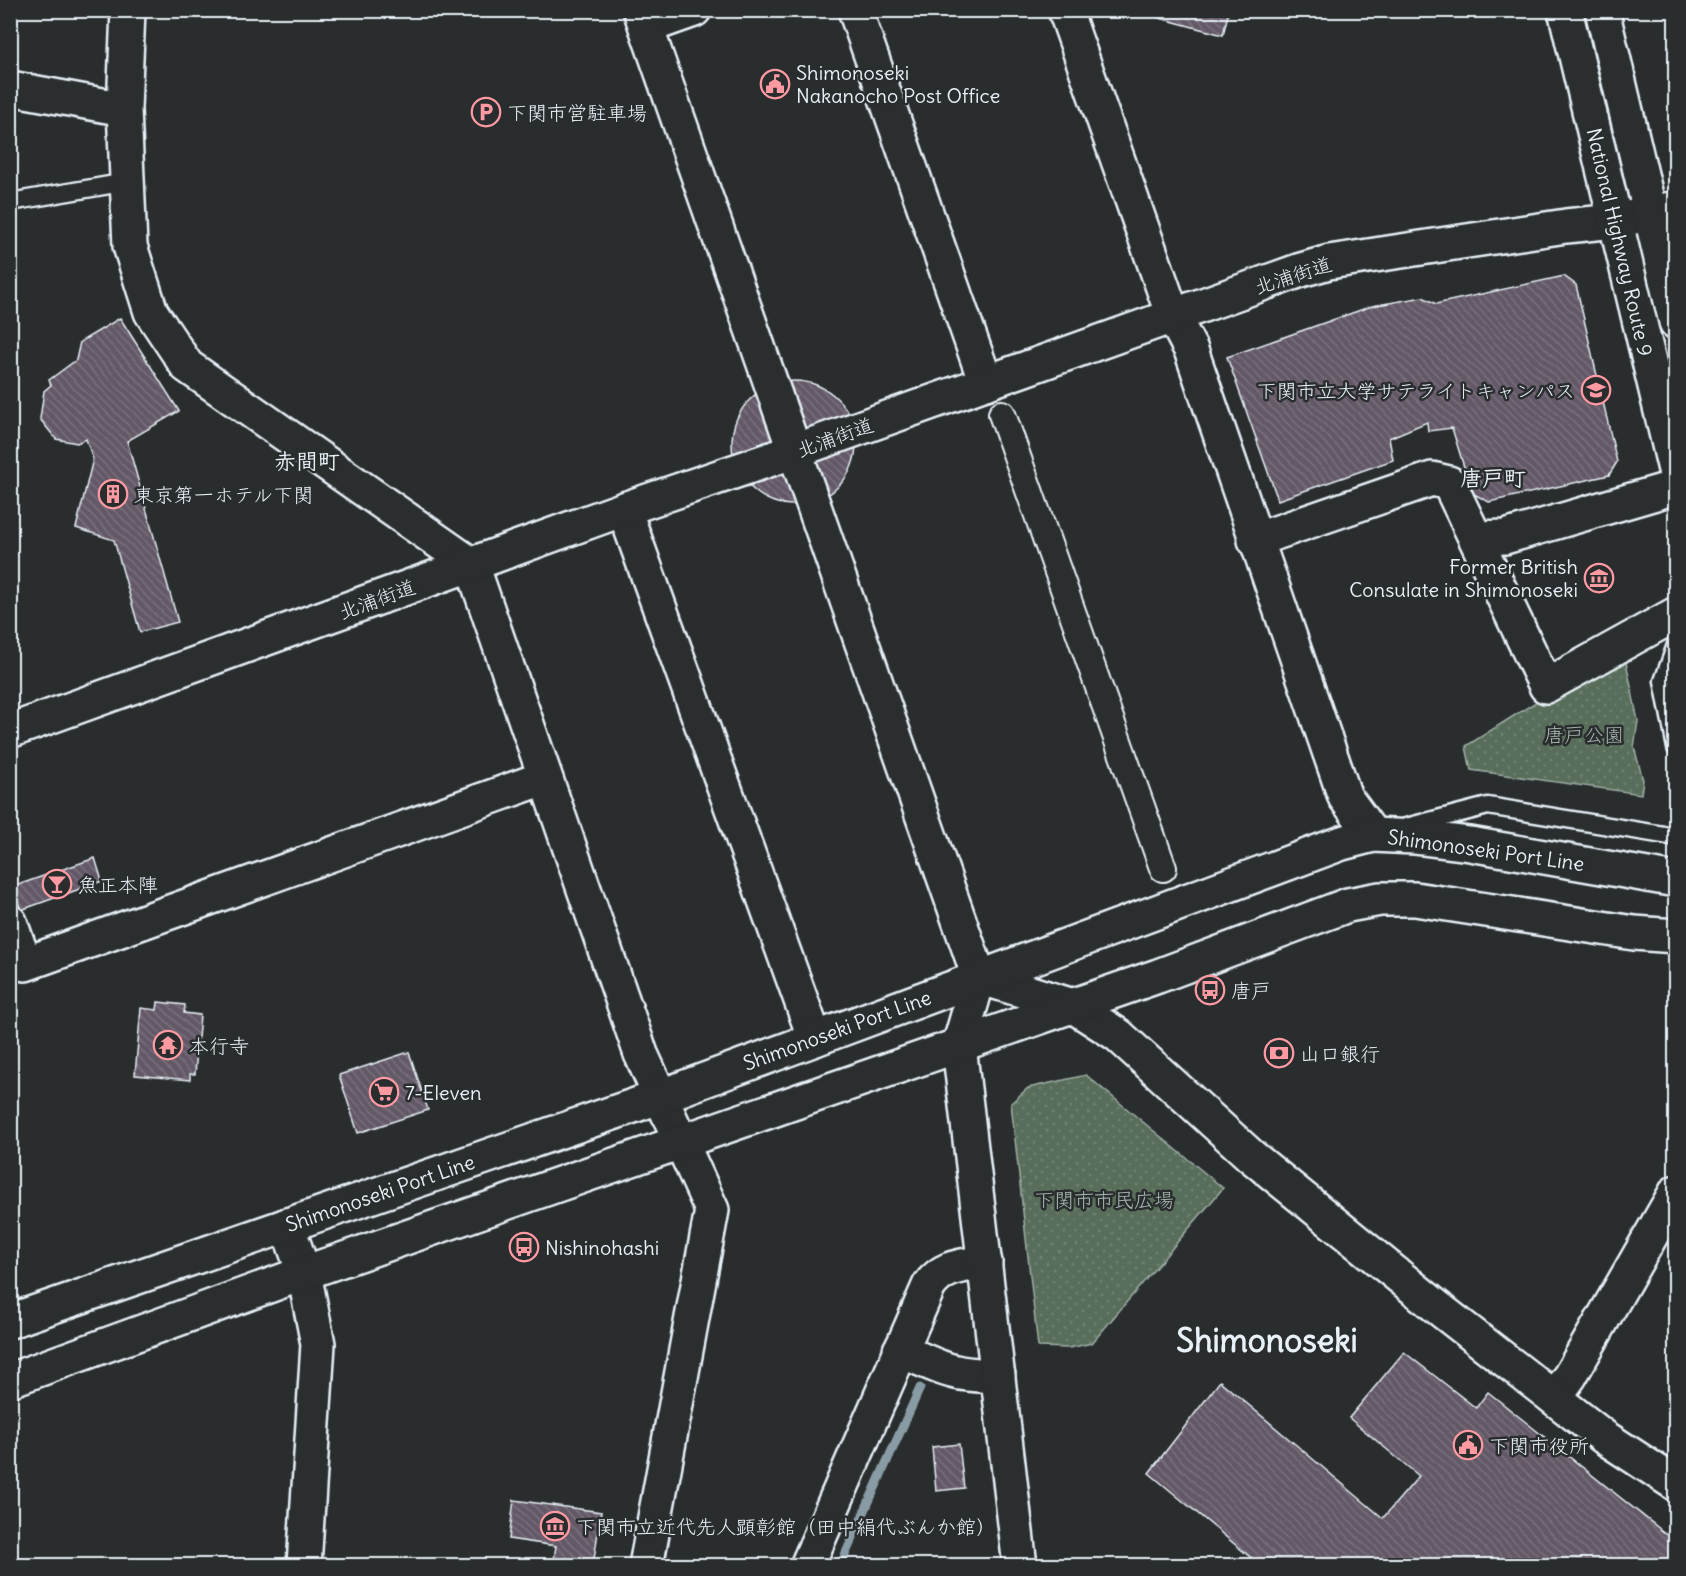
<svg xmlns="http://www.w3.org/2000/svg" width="1686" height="1576" font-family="Delius,'Klee One',sans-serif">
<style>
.grass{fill:url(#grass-dots);stroke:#a0b0a9;stroke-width:1.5}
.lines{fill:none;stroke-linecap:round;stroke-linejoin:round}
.stream{stroke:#899ca5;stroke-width:9}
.building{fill:url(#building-back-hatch);stroke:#e8f1f8;stroke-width:1.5}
.service-casing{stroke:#e8f1f8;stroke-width:21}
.pedestrian-casing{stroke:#e8f1f8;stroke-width:30}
.minor-casing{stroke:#e8f1f8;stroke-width:38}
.tertiary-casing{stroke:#e8f1f8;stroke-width:38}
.primary-casing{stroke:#e8f1f8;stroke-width:38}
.trunk-casing{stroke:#e8f1f8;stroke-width:38}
.service{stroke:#2a2d2e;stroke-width:16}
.pedestrian{stroke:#2a2d2e;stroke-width:26}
.minor{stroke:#2a2d2e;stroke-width:33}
.tertiary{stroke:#2a2d2e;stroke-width:33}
.primary{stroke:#2a2d2e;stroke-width:33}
.trunk{stroke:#2a2d2e;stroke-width:33}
.labels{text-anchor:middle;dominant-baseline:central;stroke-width:5;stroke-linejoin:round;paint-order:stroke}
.poi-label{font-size:20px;fill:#e8f1f8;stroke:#2a2d2e;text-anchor:start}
.street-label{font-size:20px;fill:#e8f1f8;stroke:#2a2d2e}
.park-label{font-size:20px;fill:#a7b6b1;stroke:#2a2d2e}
.quarter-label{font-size:22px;font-weight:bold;fill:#e8f1f8;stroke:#2a2d2e}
.town-label{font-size:32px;font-weight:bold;fill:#e8f1f8;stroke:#2a2d2e}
</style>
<defs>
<pattern id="grass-dots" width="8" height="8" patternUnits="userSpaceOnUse" patternTransform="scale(1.5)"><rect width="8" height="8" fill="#586e5a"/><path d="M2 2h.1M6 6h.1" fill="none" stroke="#708372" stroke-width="1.8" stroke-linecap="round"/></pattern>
<pattern id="building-back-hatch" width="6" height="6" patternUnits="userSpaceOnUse" patternTransform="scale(1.5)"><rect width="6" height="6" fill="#645866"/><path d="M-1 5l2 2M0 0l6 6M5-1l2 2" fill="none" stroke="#7a707d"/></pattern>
</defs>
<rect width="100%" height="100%" fill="#2a2d2e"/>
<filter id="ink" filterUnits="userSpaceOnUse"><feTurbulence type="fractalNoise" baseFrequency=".0167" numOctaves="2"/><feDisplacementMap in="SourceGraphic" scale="12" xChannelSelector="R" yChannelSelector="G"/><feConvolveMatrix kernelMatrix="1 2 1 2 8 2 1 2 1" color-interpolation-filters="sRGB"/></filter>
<g filter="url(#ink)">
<path class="grass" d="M1623,647L1638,721L1634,747L1643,780L1641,794L1471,770L1466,746Z
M1086,1075L1223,1188L1092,1343L1069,1348L1038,1347L1011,1103L1028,1088Z"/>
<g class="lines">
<path class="stream" d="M840,1566L920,1388"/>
</g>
<path class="building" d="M1130,10H1229L1223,35Z
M1564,276L1576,285L1617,462L1609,475L1489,502L1472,493L1452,428L1428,431L1427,422L1389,438L1393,460L1278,500L1227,357L1372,306L1423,297L1436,304Z
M120,318L179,411L127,441L178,622L140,632L114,540L76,528L93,459L86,439L77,443L56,439L40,419L44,391L51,385L49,380L76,360L80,342Z
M732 443a62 62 0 1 1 124 0a62 62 0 1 1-124 0Z
M95,858L102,881L21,910L12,887Z
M158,1002L185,1005L184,1013L200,1015L195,1074H190V1080L135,1075L141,1008L157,1010Z
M409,1052L428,1110L358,1133L339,1075Z
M1404,1352L1476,1408L1488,1392L1676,1542V1566H1261L1149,1473L1220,1381L1383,1518L1419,1476L1349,1418Z
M959,1444L964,1488L936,1491L932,1447Z
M514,1500L601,1512L593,1566H553L556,1546L509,1539Z"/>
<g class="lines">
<g class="service-casing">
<path id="service" d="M10,205L16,201L127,182
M1676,645L1663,681L1676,748
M1406,827L1488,806L1676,837"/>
</g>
<g class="pedestrian-casing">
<path id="pedestrian" d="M1002,414L1163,868"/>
</g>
<g class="minor-casing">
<path id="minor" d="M128,10L124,109L130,246L151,312L187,366L472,565L641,1054L712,1210L646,1566
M855,10L986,383
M646,27L694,10
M10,88L124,109
M1173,316L1191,350L1345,797L1373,835
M624,509L815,1039
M1478,538L1505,537L1676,487
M1255,540L1432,479L1449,483L1546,686L1676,614
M10,922L25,964L544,778
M287,1225L304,1273L318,1344L304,1566
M900,1350C939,1367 953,1377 998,1375
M1554,1398L1570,1376L1676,1192
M807,1566L929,1286C943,1266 962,1266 985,1262"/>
</g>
<g class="tertiary-casing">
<path id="tertiary" d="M640,10L979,977L959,1046L1020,1566
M1065,10L1173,316
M10,731L624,509L795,451L1301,270L1329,262L1566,226L1615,221L1676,208
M979,977L1073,1006L1118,1035L1251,1156L1437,1307L1604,1437L1676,1484"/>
</g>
<g class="primary-casing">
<path id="primary" d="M10,1321L659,1097L1342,843L1373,835L1414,837L1470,844L1676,880
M10,1380L304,1273L1158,976L1348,905L1380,899H1415L1634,933L1676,936"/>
</g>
<g class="trunk-casing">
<path id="trunk" d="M1565,10L1676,474
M1602,10L1676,322"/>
</g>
<use href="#service" class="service"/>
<use href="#pedestrian" class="pedestrian"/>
<use href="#minor" class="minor"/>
<use href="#tertiary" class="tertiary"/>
<use href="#primary" class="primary"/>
<use href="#trunk" class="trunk"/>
</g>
</g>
<defs>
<g id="civic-ring" transform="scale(1.5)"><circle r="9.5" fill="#2a2d2e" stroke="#ff9aa2" stroke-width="1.5"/><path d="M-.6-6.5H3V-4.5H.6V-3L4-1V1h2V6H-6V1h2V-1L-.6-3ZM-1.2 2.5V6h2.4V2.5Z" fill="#ff9aa2"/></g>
<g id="parking-ring" transform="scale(1.5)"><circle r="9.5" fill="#2a2d2e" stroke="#ff9aa2" stroke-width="1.5"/><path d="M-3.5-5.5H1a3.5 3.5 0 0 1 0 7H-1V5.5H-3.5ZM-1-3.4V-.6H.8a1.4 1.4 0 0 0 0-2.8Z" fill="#ff9aa2"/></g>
<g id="university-ring" transform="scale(1.5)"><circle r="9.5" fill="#2a2d2e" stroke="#ff9aa2" stroke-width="1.5"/><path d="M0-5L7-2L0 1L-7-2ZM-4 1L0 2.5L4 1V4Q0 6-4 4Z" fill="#ff9aa2"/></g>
<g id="building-ring" transform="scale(1.5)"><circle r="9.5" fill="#2a2d2e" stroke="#ff9aa2" stroke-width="1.5"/><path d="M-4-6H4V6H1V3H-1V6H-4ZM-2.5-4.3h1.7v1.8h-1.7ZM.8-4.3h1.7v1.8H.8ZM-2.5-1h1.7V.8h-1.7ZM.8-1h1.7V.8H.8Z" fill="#ff9aa2"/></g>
<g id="museum-ring" transform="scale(1.5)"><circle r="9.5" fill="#2a2d2e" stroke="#ff9aa2" stroke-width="1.5"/><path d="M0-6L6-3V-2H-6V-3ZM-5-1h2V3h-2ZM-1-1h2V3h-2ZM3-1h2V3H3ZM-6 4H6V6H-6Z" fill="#ff9aa2"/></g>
<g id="bar-ring" transform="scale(1.5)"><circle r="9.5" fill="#2a2d2e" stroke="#ff9aa2" stroke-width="1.5"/><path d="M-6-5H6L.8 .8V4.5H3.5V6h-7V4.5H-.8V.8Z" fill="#ff9aa2"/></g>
<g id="bus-ring" transform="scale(1.5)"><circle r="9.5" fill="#2a2d2e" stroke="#ff9aa2" stroke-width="1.5"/><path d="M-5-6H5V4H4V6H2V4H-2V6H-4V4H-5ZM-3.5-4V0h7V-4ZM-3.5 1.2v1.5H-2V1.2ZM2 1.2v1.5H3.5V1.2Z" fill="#ff9aa2"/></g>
<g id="temple-ring" transform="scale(1.5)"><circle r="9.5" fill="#2a2d2e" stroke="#ff9aa2" stroke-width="1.5"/><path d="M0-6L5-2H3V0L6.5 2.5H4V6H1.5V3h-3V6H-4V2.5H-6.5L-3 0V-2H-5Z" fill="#ff9aa2"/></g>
<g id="bank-ring" transform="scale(1.5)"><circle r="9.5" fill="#2a2d2e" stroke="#ff9aa2" stroke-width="1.5"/><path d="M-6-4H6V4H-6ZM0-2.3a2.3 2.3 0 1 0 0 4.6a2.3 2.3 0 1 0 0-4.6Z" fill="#ff9aa2"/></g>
<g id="supermarket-ring" transform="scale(1.5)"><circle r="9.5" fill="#2a2d2e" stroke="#ff9aa2" stroke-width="1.5"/><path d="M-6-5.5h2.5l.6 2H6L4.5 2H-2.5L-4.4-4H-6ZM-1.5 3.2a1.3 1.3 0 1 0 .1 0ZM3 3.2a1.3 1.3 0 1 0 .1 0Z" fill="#ff9aa2"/></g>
</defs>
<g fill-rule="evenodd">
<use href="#civic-ring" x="775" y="84"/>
<use href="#parking-ring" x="486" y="112"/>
<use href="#university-ring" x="1596" y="390"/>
<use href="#building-ring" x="113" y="494"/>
<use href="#museum-ring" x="1599" y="578"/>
<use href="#bar-ring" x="57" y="884"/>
<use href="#bus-ring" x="1210" y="990"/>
<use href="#temple-ring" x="168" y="1045"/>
<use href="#bank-ring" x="1279" y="1053"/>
<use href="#supermarket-ring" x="384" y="1092"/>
<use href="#bus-ring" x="524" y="1247"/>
<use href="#civic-ring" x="1468" y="1445"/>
<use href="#museum-ring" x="555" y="1526"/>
</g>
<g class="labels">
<g class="poi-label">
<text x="796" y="72">Shimonoseki<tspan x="796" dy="23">Nakanocho Post Office</tspan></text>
<text x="507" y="112">下関市営駐車場</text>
<text x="1575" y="390" text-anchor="end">下関市立大学サテライトキャンパス</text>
<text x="134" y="494">東京第一ホテル下関</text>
<text x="1578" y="566" text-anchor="end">Former British<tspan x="1578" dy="23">Consulate in Shimonoseki</tspan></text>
<text x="78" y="884">魚正本陣</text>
<text x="1231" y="990">唐戸</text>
<text x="189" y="1045">本行寺</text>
<text x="1300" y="1053">山口銀行</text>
<text x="405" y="1092">7-Eleven</text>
<text x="545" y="1247">Nishinohashi</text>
<text x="1489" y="1445">下関市役所</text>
<text x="576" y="1526">下関市立近代先人顕彰館（田中絹代ぶんか館）</text>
</g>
<g class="street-label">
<text transform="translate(1620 242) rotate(77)">National Highway Route 9</text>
<text transform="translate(1293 275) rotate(-18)">北浦街道</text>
<text transform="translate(835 437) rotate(-20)">北浦街道</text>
<text transform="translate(377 599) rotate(-20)">北浦街道</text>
<text transform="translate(1486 850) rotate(8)">Shimonoseki Port Line</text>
<text transform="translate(837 1030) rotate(-20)">Shimonoseki Port Line</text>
<text transform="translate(380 1193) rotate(-19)">Shimonoseki Port Line</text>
</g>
<g class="park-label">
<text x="1584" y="734">唐戸公園</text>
<text x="1104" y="1199">下関市市民広場</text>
</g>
<g class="quarter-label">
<text x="307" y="461">赤間町</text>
<text x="1493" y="478">唐戸町</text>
</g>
<g class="town-label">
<text x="1267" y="1340">Shimonoseki</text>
</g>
</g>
<rect width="1686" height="1576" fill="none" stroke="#2a2d2e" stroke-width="36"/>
<rect x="18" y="18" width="1650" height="1540" fill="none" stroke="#e8f1f8" stroke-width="2" filter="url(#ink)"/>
</svg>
